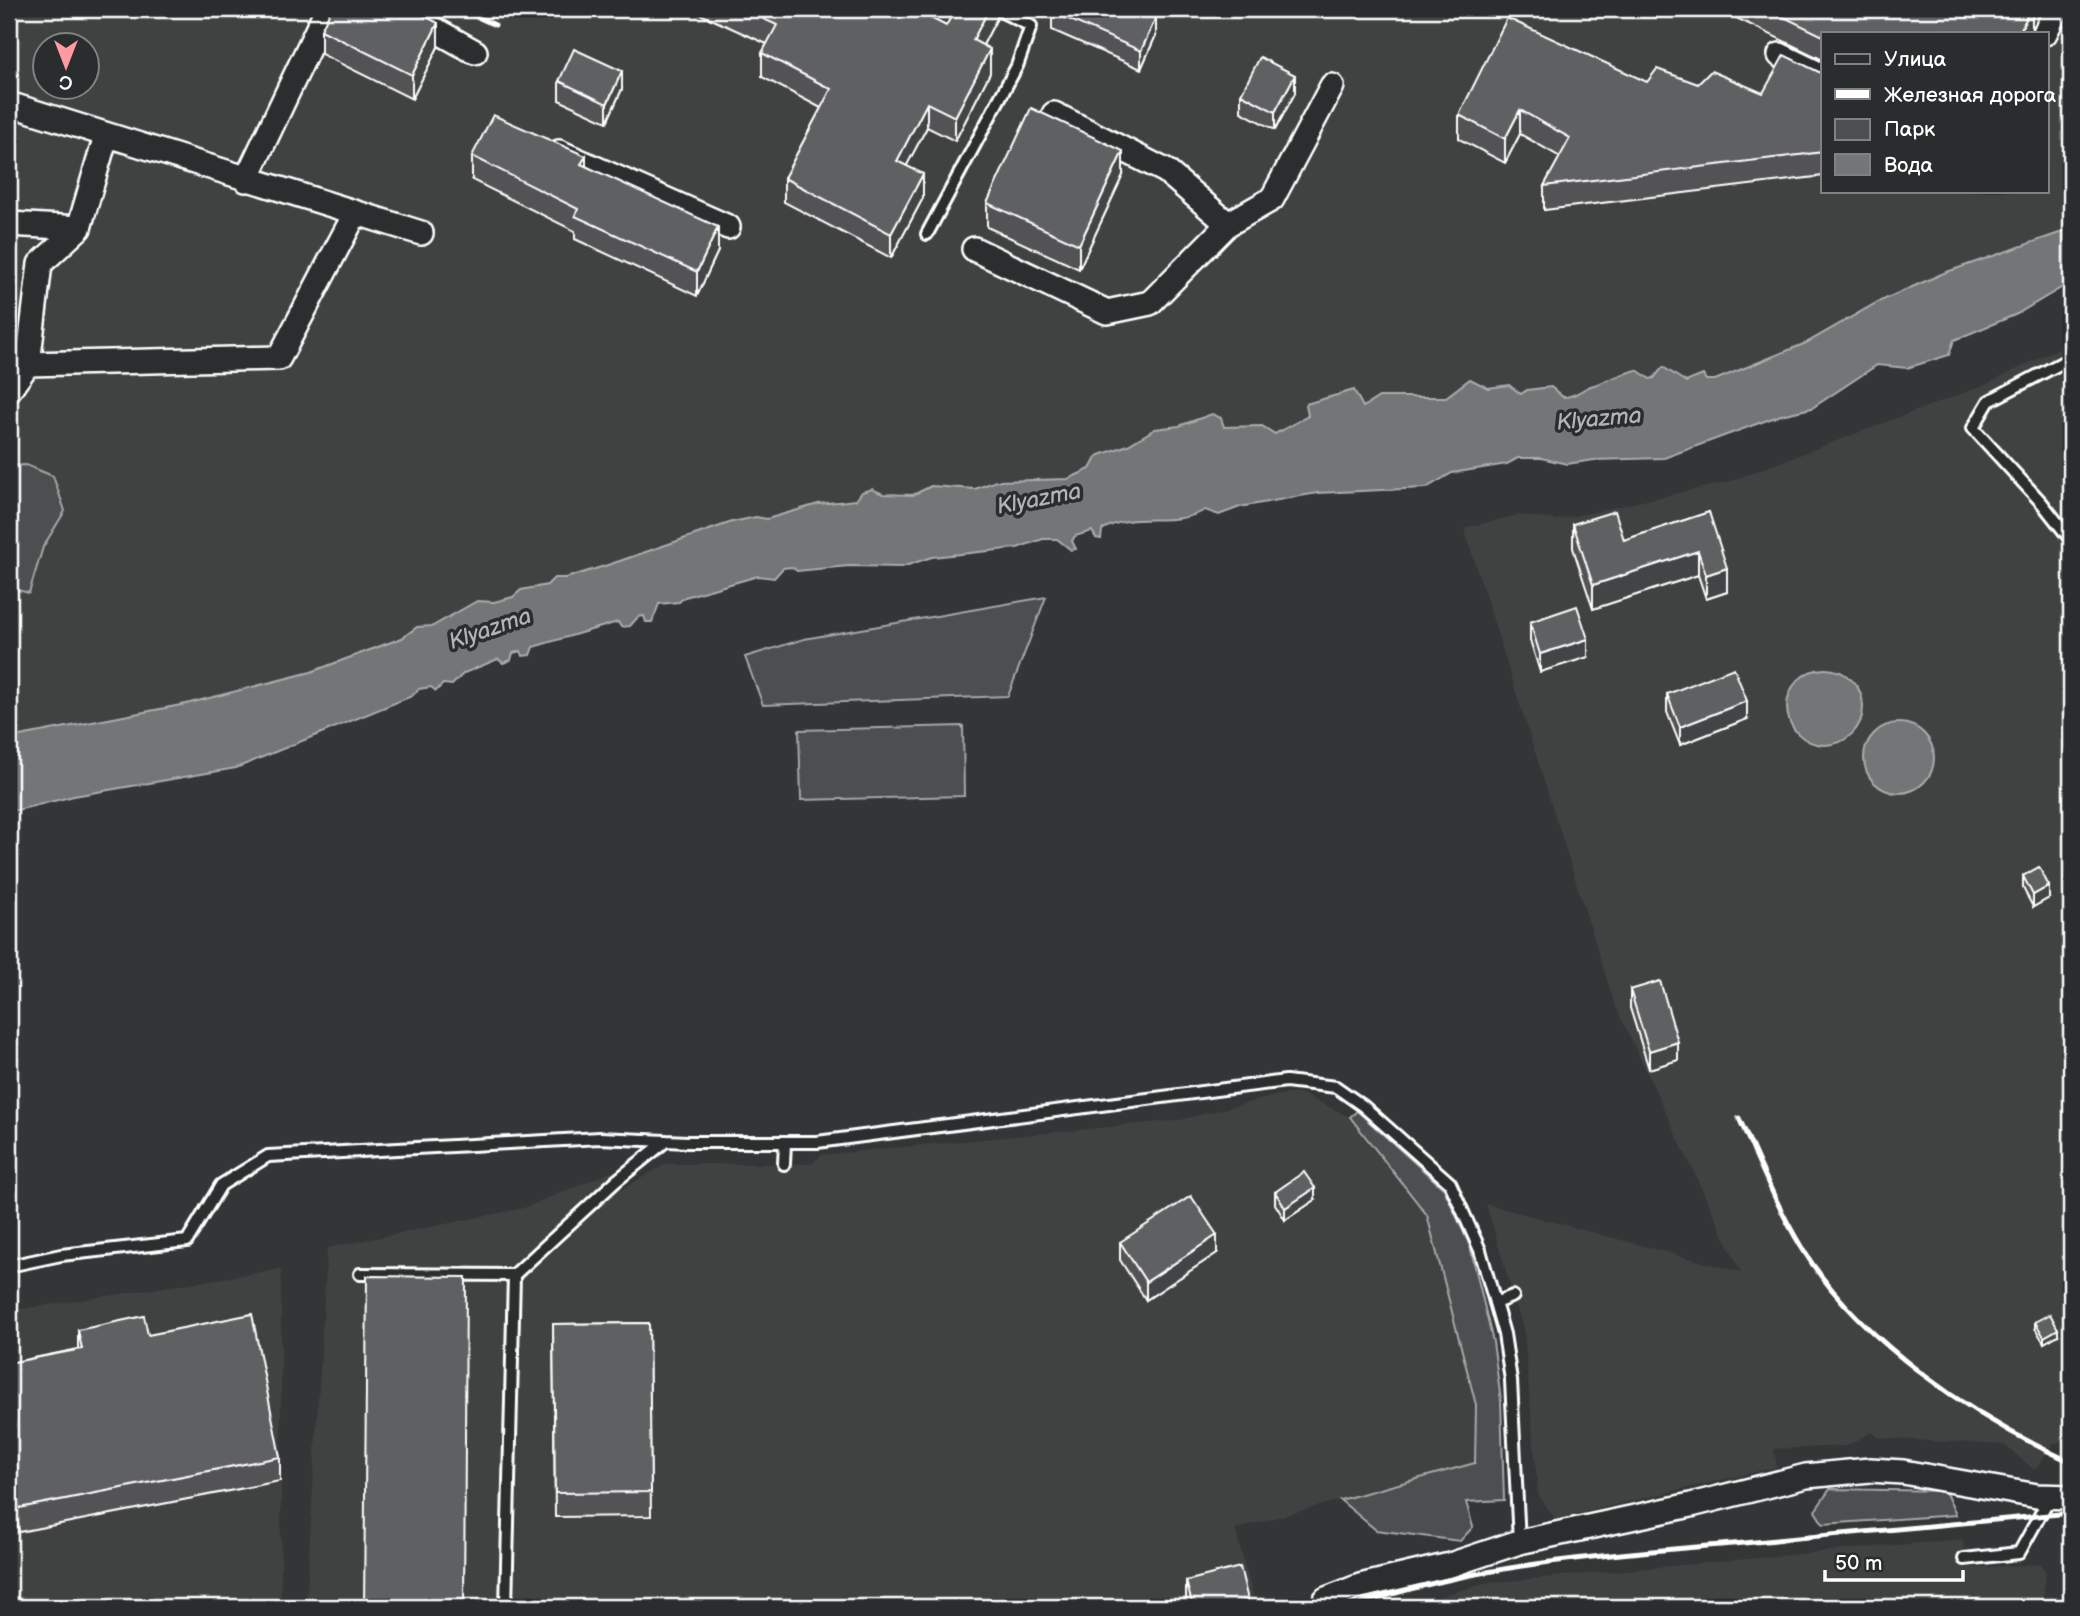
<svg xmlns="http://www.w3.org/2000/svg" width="2080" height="1616" font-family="'Balsamiq Sans',sans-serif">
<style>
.built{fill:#404243;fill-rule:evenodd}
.green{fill:#4c4f50;stroke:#a6a7a8;stroke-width:2}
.water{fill:#737576;stroke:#abacad;stroke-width:2}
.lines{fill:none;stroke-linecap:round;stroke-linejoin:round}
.service-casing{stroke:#fff;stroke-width:16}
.minor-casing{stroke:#fff;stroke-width:28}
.service{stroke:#2a2d2e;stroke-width:10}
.minor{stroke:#2a2d2e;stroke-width:23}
.rail{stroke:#fff;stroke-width:5}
.wall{fill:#525354;stroke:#fff;stroke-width:2}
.shaded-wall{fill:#424445;stroke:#fff;stroke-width:2}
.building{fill:#5f6162;stroke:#fff;stroke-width:2}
.labels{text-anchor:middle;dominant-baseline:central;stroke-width:7;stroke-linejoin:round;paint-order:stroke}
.water-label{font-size:23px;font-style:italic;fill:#b2b3b4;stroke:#2a2d2e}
</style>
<rect width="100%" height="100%" fill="#333536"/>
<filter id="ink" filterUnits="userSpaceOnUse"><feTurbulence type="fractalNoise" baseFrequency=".0143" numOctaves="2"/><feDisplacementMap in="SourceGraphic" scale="14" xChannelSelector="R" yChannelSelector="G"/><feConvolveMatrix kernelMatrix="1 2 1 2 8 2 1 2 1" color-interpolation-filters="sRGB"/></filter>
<g filter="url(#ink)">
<path class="built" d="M9,9H2071V229L1944,273L1878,302L1806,343L1715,380L1686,382L1663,367L1654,378L1650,379L1637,370L1629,372L1568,397H1562L1558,391L1521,394L1497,385L1488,388L1466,383L1446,397H1379L1363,407L1354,390L1337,392L1301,422L1289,425L1275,434L1262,426H1224L1211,414L1198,421L1144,433L1136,442L1097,456L1090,468L1068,479L1018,481L975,489L931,486L913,495L901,493L856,500L840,499L767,519L756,517L732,522L611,564L566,578H554L547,585L521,590L513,597L494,602L477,601L433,626L417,627L402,638L311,672L186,704L9,738ZM1823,33H2047V191H1823ZM46,46H88V88H46Z
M2071,342V1438L2053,1444L2035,1470L2004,1445L1879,1438L1872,1432L1846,1446L1774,1449L1777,1467L1555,1519L1538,1494L1524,1332L1486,1204L1741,1272L1615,1005L1464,528L1518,515L1557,520L1728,482L1987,384Z
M1300,1093L1350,1117L1427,1215L1476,1405L1475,1463L1235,1529L1256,1607H306L327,1248L524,1208L611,1172L622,1189L666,1164H811L822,1155L1180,1120L1279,1095Z
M281,1269V1607H9V1311Z
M1963,1539L1965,1568L2041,1564L2046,1572L2042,1607H1404L1486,1583Z"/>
<path class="green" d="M26,465L53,476L65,511L43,547L29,593L17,590L9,572V466Z
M1046,597L1008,696L763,705L745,657L804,639Z
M963,726L964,796L801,800L799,730Z
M1357,1111L1444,1189L1470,1246L1493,1342L1501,1400L1504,1500L1466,1502L1473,1527L1460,1541L1376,1530L1340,1500L1475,1463L1476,1405L1427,1215L1350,1117Z
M1830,1489L1945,1491L1956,1515L1823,1524L1815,1511Z"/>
<path class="water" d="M2071,229V282L2017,314L1954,340L1949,355L1907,368L1877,365L1812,408L1781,415L1664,458L1594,460L1567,464L1541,458H1518L1507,464L1452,473L1426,488L1317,493L1240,507L1219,515L1205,510C1172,529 1134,510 1102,530L1101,539L1096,538L1092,531L1075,536L1072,541L1076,549L1071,550L1057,539H1043L1017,548L932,557L902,567L849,566L797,571L792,567L783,568L774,578L758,576L685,597L679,602L659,604L652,622H646L644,616L638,617L630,626L621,627L618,622L533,647L530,655L523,656L521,651L513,653L511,660L503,663L498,659L464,673L452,685L443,684L436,691L431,687L419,689L412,696L236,768L74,796L9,812V738L186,704L311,672L402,638L417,627L433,626L477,601L494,602L513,597L521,590L547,585L554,578H566L611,564L732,522L756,517L767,519L818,504L856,500L862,492L872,489L883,494L913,495L931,486L975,489L996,481L1068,479L1090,469L1097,456L1128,445L1155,429L1179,426L1212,414L1221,418L1224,427L1262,426L1275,434L1308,416L1306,404L1354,390L1363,407L1379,397H1446L1470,379L1488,388L1509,385L1521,394L1527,390L1551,387L1563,397C1577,397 1582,388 1594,385C1608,381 1622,373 1637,370L1650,379L1654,378L1663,367L1686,382L1703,375L1706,380H1715L1806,343L1878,302L1944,273Z
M1787 707a38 38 0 1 1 76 0a38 38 0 1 1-76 0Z
M1864 758a35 35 0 1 1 70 0a35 35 0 1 1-70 0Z"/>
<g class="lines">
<g class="service-casing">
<path id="service" d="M927,234L1017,66L1031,26L996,9
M2071,358L1989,401L1973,428L2042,503L2071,540
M784,1164L785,1142
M9,1266L61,1255L187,1241L221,1185L268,1156L600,1138L688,1142H817L1286,1081L1336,1087L1363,1106L1450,1183L1480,1250L1504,1334L1511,1380L1519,1542
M360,1274L514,1275L616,1181L666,1141
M1495,1303L1513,1296
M1964,1559L2019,1553L2050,1497
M506,1607L514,1275"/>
</g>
<g class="minor-casing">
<path id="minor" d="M398,9L475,52
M2045,33L2057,9
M1780,55L1823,76
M9,104L421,233
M1054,114L1166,171L1228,224
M559,152L728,227
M246,180L327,9
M9,224L79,228
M974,249L1107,312L1150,303L1228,224L1272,199L1332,86
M28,364L279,358L355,214
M9,390L28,364L40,264L79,228L106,136
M1321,1607L1326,1599L1360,1586L1450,1565L1519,1542L1691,1505L1806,1476L1870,1470L1903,1472L2037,1496L2071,1497"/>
</g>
<use href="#service" class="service"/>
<use href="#minor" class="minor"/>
<path class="rail" d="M460,9L495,25
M1739,1118C1759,1162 1777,1207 1802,1248C1858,1340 1975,1419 2071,1462
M1352,1607C1474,1564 1604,1555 1733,1544C1846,1534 1958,1523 2071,1513"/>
</g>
<path class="wall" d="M689,9H913L946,26L997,9V18L983,45L990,73L955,141L927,127L906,166L923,198L891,258L784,202V178L821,108L762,77V53L767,44Z
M1233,9H1250L1247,16Z
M1718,9H2032V27L1823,33V60Z
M1052,12L1156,35L1141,69L1052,30Z
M321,30L438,47L412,99L321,54Z
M1823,74V176L1544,210V186L1560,157L1520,134L1505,163L1459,139V115L1647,82L1698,84L1763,93Z
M559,81L622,89L607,122L559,100Z
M1295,93L1275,130L1241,112V94Z
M472,156L586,166L718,251L697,296L575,239V231L472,180Z
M1123,175L1079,269L987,227V203Z
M1709,512L1727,592L1706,599L1698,575L1593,609L1573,548V524L1624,540Z
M1530,622L1588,657L1540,672L1530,640Z
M1667,694L1747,719L1680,745L1667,712Z
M2023,876L2049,898L2033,907L2023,888Z
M1630,990L1678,1060L1649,1069L1630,1008Z
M1275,1192L1315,1200L1285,1220L1275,1204Z
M1120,1242L1217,1253L1146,1300L1120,1260Z
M2035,1322L2058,1335L2044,1343L2035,1328Z
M649,1323L651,1516L555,1517L553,1324Z
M78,1330L148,1335L280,1457V1481L19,1532L9,1480V1363L78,1349Z
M1186,1581L1248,1607H1188L1186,1599Z"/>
<path class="shaded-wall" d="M989,9H997V18L973,64V40Z
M2031,9H2032V27L2031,33H2019Z
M1156,17V35L1141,69V51Z
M438,23V47L412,99V75Z
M990,49V73L955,141V117Z
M622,71V89L607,122V104Z
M1295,75V93L1275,130V112Z
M927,103V127L897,184V161Z
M1520,110V134L1505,163V139Z
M1123,151V175L1079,269V245Z
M586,156V180L581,164Z
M923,174V198L891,258V234Z
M718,227V251L697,296V272Z
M1698,551V575L1593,609V585Z
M1727,568V592L1706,599V575Z
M1588,639V657L1540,672V654Z
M1747,701V719L1680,745V727Z
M2049,886V898L2033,907V895Z
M1678,1042V1060L1649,1069V1051Z
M1315,1188V1200L1285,1220V1208Z
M1217,1235V1253L1146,1300V1282Z
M2058,1329V1335L2044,1343V1337Z
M1248,1600V1607H1221Z"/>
<path class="building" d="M331,9H412L438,23L412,75L321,30Z
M741,9H913L946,26L955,9H989L973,40L990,49L955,117L927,103L897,161L923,174L891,234L784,178L831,89L762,53L777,25Z
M1053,9H1137L1156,17L1141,51L1052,12Z
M1767,9H2031L2019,33H1823V36Z
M1507,18L1647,82L1657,69L1698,84L1711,71L1763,93L1784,55L1823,74V152L1544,186L1570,138L1520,110L1505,139L1459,115Z
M574,49L622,71L607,104L559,81Z
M1260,57L1295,75L1275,112L1241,94Z
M1031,108L1123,151L1079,245L987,203Z
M493,115L586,156L581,164L718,227L697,272L575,216L578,209L472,156Z
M1615,511L1624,540L1709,512L1727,568L1706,575L1698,551L1593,585L1573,524Z
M1577,606L1588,639L1540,654L1530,622Z
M1734,668L1747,701L1680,727L1667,694Z
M2039,867L2049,886L2033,895L2023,876Z
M1660,981L1678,1042L1649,1051L1630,990Z
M1304,1172L1315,1188L1285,1208L1275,1192Z
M1191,1196L1217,1235L1146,1282L1120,1242Z
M367,1276L466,1277L464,1607H364Z
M252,1314L280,1457L19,1508L9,1456V1363L82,1349L78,1330L144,1316L148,1335Z
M2050,1314L2058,1329L2044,1337L2035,1322Z
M649,1323L651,1492L555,1493L553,1324Z
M1240,1567L1248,1600L1221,1607H1193L1186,1581Z"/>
</g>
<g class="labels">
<g class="water-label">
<text transform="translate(1599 419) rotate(-5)">Klyazma</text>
<text transform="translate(1039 499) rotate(-11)">Klyazma</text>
<text transform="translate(490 629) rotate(-19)">Klyazma</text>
</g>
</g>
<rect width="2080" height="1616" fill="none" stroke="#2a2d2e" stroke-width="35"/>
<rect x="18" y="18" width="2045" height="1581" fill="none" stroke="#fff" stroke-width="2.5" filter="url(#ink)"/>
<rect x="1821" y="32" width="228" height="161" fill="#2a2d2e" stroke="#7f8182" stroke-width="2"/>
<rect x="1835" y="54" width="35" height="10" fill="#2a2d2e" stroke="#7f8182" stroke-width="2"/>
<text x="1884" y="66" font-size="21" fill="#ffffff">Улица</text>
<rect x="1835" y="89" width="35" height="10" fill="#ffffff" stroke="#7f8182" stroke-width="2"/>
<text x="1884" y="102" font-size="21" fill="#ffffff">Железная дорога</text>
<rect x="1835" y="119" width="35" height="21" fill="#4c4f50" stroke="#7f8182" stroke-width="2"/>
<text x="1884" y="136" font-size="21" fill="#ffffff">Парк</text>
<rect x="1835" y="154" width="35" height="21" fill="#737576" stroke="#7f8182" stroke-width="2"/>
<text x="1884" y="172" font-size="21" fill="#ffffff">Вода</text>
<g transform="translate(66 66) rotate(180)"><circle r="33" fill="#2a2d2e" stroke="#7f8182" stroke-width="2"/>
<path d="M0-5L12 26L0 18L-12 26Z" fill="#ff9aa2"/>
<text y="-10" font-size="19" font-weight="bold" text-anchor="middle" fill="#ffffff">С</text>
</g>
<path d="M1825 1570v10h138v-10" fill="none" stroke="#ffffff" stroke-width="3.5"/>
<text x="1835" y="1570" font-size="21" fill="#ffffff" stroke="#2a2d2e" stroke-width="5" paint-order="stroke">50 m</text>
</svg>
